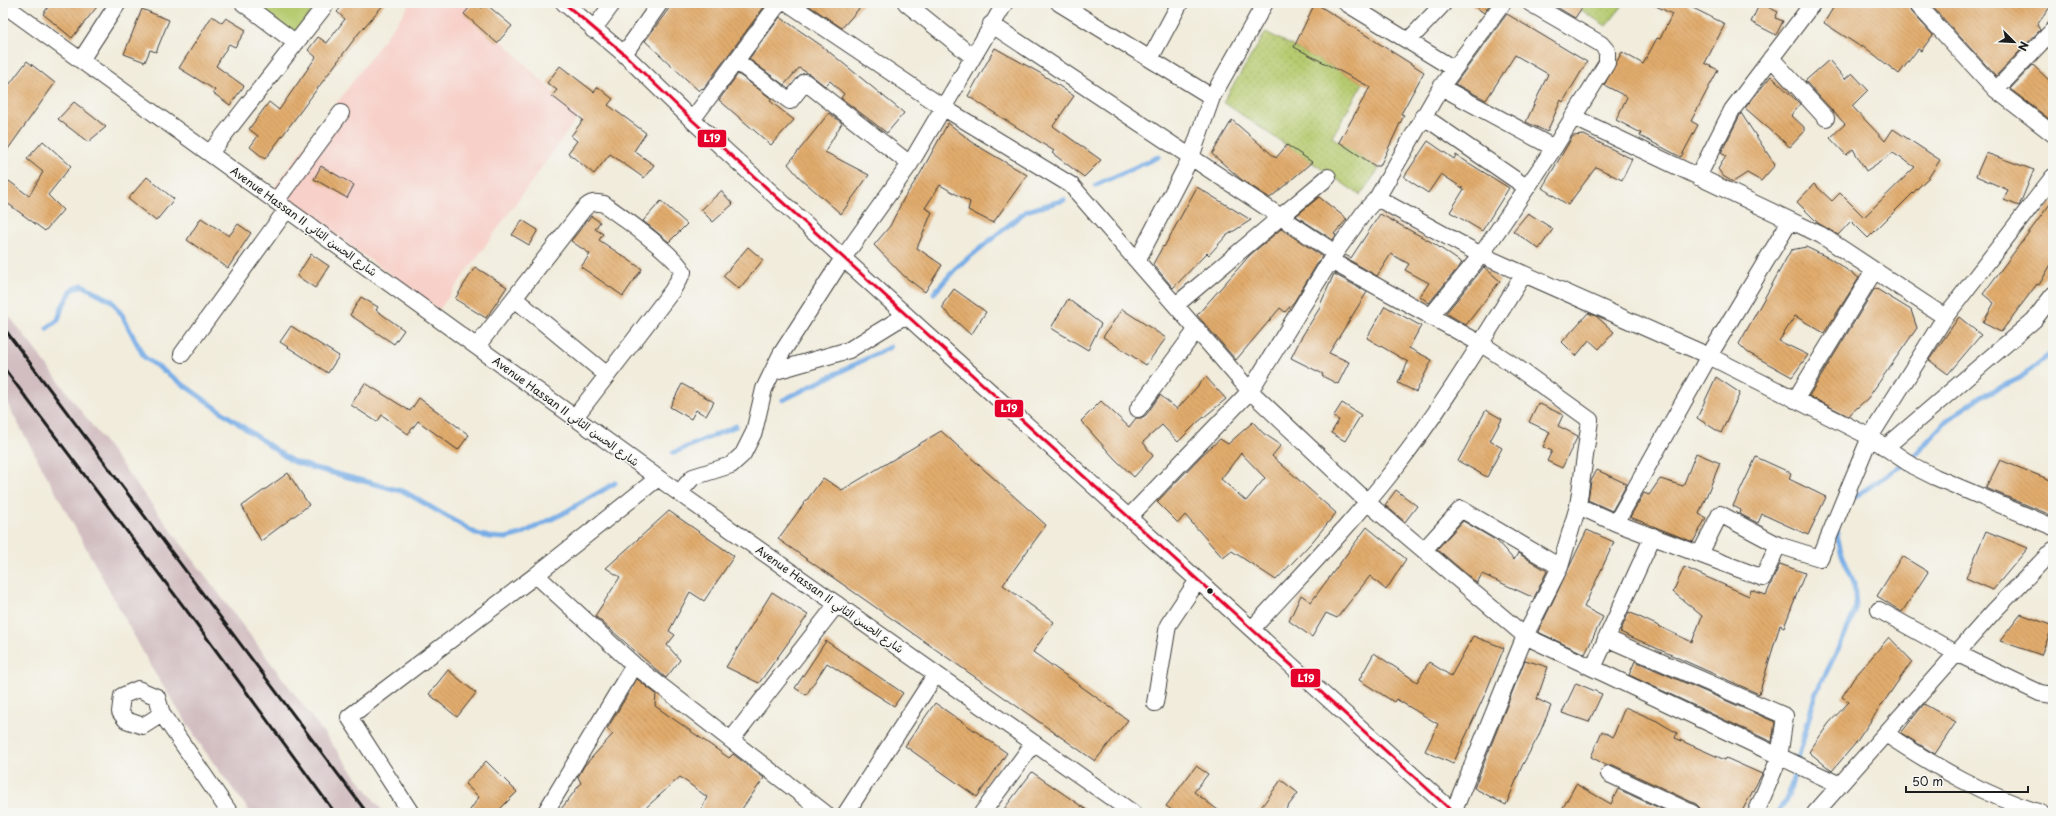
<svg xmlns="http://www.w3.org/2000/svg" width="2056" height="816" font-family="'Playpen Sans','Playpen Sans Arabic',sans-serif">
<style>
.built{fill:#f7d0c9}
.industrial{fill:#d2bec1}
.grass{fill:url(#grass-dots);stroke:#697446}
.park{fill:#b6cb70;stroke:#697446}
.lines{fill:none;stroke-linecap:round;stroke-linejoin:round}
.stream{stroke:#78ade6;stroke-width:5}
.building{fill:url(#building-back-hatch);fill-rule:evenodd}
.minor-casing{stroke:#3c3b39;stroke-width:18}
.minor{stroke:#fff;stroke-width:16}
.rail{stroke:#1c1c1c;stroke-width:3}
.bus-1-casing{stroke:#f6f6f2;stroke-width:6}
.bus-1{stroke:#e4002b;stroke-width:3}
.bus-dot{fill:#1c1c1c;stroke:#f6f6f2;stroke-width:1.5}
.labels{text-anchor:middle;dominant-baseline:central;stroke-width:3;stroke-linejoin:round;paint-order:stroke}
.street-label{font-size:11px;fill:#1c1c1c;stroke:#f6f6f2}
.line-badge{stroke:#f6f6f2;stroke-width:1.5}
.badge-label{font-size:11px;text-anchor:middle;font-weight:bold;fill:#fff}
</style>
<defs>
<pattern id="grass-dots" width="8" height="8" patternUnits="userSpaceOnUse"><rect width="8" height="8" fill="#b6cb70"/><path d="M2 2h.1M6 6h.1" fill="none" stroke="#9cae60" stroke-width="1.8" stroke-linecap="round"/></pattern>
<pattern id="building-back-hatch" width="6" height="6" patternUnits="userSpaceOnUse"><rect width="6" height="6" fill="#e1ac6d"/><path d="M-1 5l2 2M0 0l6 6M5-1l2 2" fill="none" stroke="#c0935e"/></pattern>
</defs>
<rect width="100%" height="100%" fill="#f6f6f2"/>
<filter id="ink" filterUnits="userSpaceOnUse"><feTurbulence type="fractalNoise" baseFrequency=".025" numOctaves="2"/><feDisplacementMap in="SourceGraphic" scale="8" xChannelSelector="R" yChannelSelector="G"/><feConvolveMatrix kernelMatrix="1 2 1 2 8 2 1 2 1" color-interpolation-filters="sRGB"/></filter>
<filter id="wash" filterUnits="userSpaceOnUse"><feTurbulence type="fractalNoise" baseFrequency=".012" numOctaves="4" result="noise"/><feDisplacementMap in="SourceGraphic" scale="16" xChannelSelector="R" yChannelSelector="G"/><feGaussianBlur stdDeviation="0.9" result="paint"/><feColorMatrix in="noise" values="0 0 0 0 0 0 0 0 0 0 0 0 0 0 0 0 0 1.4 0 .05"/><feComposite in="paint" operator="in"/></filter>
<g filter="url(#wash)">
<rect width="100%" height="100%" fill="#f1ecdb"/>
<path class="built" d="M411,3H464L578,117L439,310L273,189Z"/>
<path class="industrial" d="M3,308L30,343L384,813H251L204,750L154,672L3,396Z"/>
<path class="grass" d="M1585,3H1625L1606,26L1581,10Z
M1266,32L1363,83L1332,137L1379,169L1360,195L1223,102Z"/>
<path class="park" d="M254,3H318L294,34Z"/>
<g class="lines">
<path class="stream" d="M1096,185L1158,157
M934,293L956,268L1026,211L1064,200
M47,328L58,320L62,307L72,290L82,285L112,301L122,315L144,357L283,455L292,461L314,468L405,492L477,534L489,537L506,538L521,534L562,514L615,483
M783,400L890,347
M673,453L736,426
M1850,500L1912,458L1947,420L1982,396L2020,378L2053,352
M1778,813L1789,794L1815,695L1844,637L1856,608L1854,583L1841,552L1836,530"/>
</g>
<g id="blocks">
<path class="building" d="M51,3H100L72,38L43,14Z
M345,3H385L358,34L265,159L250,147L258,136L249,129L269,102L279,110L316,57L308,50L318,37L327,43L345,19L337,12Z
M473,3L482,8L486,4L512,26L497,43L464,14Z
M673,3H758L764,7L703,89L702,88L699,91L645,41Z
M805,3H864L842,28Z
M1315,3L1424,72L1401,114L1404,115L1380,166H1375L1339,142L1370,87L1294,47Z
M1470,3H1489L1490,4L1484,13Z
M1550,3H1585L1575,18Z
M1650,3H1683L1725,24L1705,63L1718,70L1691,121L1698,125L1681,157L1640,136L1641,133L1616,120L1627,97L1604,85L1622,52L1643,64L1657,38L1660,39L1672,14Z
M1760,3L1778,12L1775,18L1783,21L1776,35L1751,22Z
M1836,3H1907L1909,9L1933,35L1921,51L1918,49L1899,74L1862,45L1861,47L1824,23Z
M1929,3H2053L2037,25L2040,30L1996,76Z
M142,9L169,20L156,52L150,50L145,62L124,54Z
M1507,14L1587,62L1563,102L1561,100L1547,132L1526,122L1548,74L1515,55L1486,100L1455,84Z
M212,16L222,23L226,18L246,30L235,47L229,44L216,66L244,86L230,105L213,93L215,90L179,68Z
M780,17L822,46L904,113L887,133L841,98L844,94L830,81L825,86L811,75L799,68L784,85L749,59Z
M995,48L1040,73L1074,96L1053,126L1101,160L1084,177L1052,153L1054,151L968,96Z
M1829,60L1845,79L1852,73L1868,90L1852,106L1885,141L1893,129L1940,160L1929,177L1868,238L1851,221L1838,235L1818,223L1797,202L1814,184L1832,201L1840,193L1864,217L1915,167L1893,153L1866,171L1853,149L1846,155L1830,138L1845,124L1805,81Z
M27,61L55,83L3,156V93Z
M2033,65L2053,84V122L2010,89Z
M560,66L594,92L598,87L613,99L608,105L646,133L634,151L654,165L644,178L610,154L594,174L568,153L577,141L571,136L583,120L552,96L557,90L547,83Z
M738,74L772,99L770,101L794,120L771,145L719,100Z
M1771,76L1800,104L1791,115L1804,127V132L1790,147L1745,108Z
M74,102L106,127L88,142L58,119Z
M829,113L842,123L825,152L869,175L841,214L799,177L788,164Z
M1741,113L1775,165L1761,181L1747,173L1733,182L1723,176L1718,169L1726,156L1721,153Z
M1232,120L1276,158L1287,145L1312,162L1270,198L1242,180L1212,154Z
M948,123L976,145L1027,175L993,223L968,210L970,202L940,185L925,208L932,212L917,248L942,265L925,292L904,276L874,245L890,226L904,198L920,174Z
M1584,135L1632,159L1622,180L1596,167L1568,205L1542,188L1573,136Z
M43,141L71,166L48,195L63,210L45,231L3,200V188L9,181L29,196L43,172L27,159Z
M1428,141L1454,159L1456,155L1509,188L1482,231L1450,212L1464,189L1441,174L1428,193L1404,177Z
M1986,153L2034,170L2019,206L2004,200L2008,190L1976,176Z
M321,166L354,185L347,198L314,179Z
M147,177L174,199L156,221L128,199Z
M1197,187L1251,220L1226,236L1209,255L1207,253L1173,288L1153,264L1163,246L1164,247Z
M721,191L733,204L713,222L701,210Z
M1319,197L1347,219L1334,234L1336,235L1333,240L1296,216Z
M2053,200V261L2039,285L2037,284L2001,332L1983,323L1994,303L1983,294Z
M661,201L687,224L669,242L643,221Z
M1528,213L1553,229L1539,249L1513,231Z
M1380,214L1433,243L1462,263L1429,303L1420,296L1429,283L1405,270L1409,264L1391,254L1377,276L1344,257L1345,255L1351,258Z
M591,216L600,222L595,229L603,234L599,240L642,269L623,296L581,267L590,254L571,241Z
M201,218L229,236L238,224L251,233L228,268L187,240Z
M522,220L538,230L529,245L512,235Z
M1281,229L1322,256L1294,302L1285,312L1280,308L1236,360L1197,315L1250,255Z
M748,247L763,260L739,289L723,276Z
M1806,247L1829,258L1859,278L1824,333L1795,316L1779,341L1808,355L1792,377L1747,352L1739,344L1791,250Z
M311,254L329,266L315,288L297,276Z
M475,267L507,287L486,318L455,299Z
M1484,267L1500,281L1466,325L1446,313Z
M1334,274L1367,292L1329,353L1349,362L1338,384L1322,376L1323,374L1291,358L1301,338L1321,306L1320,305Z
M1875,288L1911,310L1917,328L1868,398L1848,416L1809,396Z
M954,289L986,312L971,335L943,309V304Z
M361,297L378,307L376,310L404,330L394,344L350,315Z
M1068,299L1101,324L1088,350L1051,328Z
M1385,306L1421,326L1409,348L1432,360L1416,392L1398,383L1408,362L1367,338Z
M1122,309L1166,338L1146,365L1103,337Z
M1588,313L1596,316L1614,332L1599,349L1589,340L1576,356L1562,342Z
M1959,317L1981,335L1948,374L1929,360Z
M291,326L339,356L328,373L280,342Z
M1206,377L1226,399L1198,422L1178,442L1162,425L1143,442L1153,456L1134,477L1115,459L1081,421L1101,401L1129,427L1136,418H1141L1146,415L1160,395L1177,409Z
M1716,377L1740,393L1721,433L1697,418Z
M365,383L410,411L419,398L469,435L458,450L418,421L408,434L382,415L377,422L351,405Z
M682,384L714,402L706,416L696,410L691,419L670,407Z
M1342,403L1361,415L1345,441L1331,433L1339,420L1333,417Z
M1538,403L1563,415L1558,426L1578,436L1562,468L1547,461L1552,451L1543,447L1550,432L1529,422Z
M1486,410L1502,419L1490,441L1502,448L1487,477L1458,461Z
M1253,422L1263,433L1281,445L1272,456L1336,513L1312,542L1276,580L1232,551L1223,558L1185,515L1178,523L1157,502L1202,455L1220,439L1228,444ZM1241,453L1265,478L1246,501L1221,479Z
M941,431L1046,525L1003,585L1054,622L1033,652L1128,720L1095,761L778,539L823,478L842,490Z
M1696,453L1720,463L1699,514L1706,518L1693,542L1630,517L1644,493L1649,495L1660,479L1683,486Z
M1756,457L1791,473L1789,479L1826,497L1808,535L1762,514L1758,523L1740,514L1741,510L1733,506Z
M2000,460L2053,481V516L1986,488Z
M1597,470L1627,484L1612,511L1588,500L1591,481Z
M288,473L309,505L261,541L242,506Z
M1396,490L1417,506L1405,522L1385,505Z
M669,511L734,556L704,601L690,592L669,631L675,635L667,645L680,660L666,678L595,616L620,577L606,568Z
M1463,521L1497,541L1514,560L1518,553L1547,571L1534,598L1482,574L1477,583L1437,549Z
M1367,527L1406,559L1386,590L1370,576L1337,618L1326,613L1312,637L1289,621L1301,595L1311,602Z
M1587,530L1614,542L1584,607L1603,617L1585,654L1538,632Z
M1986,531L2028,548L1993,590L1966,578Z
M1902,556L1928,572L1902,612L1877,596Z
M1780,564L1805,573L1784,627L1780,625L1759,694L1620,632L1629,612L1692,642L1702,616L1673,592L1684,567L1749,596L1751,590L1766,595Z
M772,592L808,615L759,683L726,667Z
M2021,614L2053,626L2041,655L2000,641Z
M1473,636L1504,648L1486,692L1453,764L1425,751L1438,724L1396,699L1394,702L1359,680L1374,653L1417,682L1429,662L1451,676Z
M1889,637L1912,661L1855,744L1832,771L1809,752L1829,723L1849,702L1842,697L1854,678Z
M826,641L903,693L894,706L827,663L806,695L795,688Z
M1525,660L1548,667L1537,699L1551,706L1538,737L1522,766L1506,805L1474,788Z
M1635,661L1775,722L1772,742L1629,675Z
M448,670L476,693L457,717L429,694Z
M637,679L656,694L655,706L729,758L733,754L764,778L739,813H700L707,797L680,777L640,813H558L581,783L578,777L584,766L613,734L607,729Z
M1576,683L1602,694L1589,722L1562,713Z
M935,703L1007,753L977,797L905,746Z
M1924,704L1956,722L1935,754L1901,733Z
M1625,707L1657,721L1677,733L1675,738L1725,760L1726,758L1762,774L1741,813H1701L1700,808L1696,804L1613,765H1606L1591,757L1602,731L1613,737Z
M486,761L517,792L496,813H468L479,797L465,784Z
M1196,766L1208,774L1194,792L1222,813H1176L1166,806Z
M1032,772L1091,813H1001Z
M1281,780L1298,793L1283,813H1257Z
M1576,784L1611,804L1618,789L1670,813H1560Z"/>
</g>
</g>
<g filter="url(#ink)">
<use href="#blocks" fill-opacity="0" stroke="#3c3b39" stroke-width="1"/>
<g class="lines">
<g class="minor-casing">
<path id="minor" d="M243,3L296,43
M564,3L624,54L692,120L843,258L1454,813
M788,3L944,108L1071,185L1250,391L1375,509L1525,636L1840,785
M906,3L973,57
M1059,3L1212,97
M1346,3L1454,69
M1530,3L1601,44L1607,51V63L1554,148L1481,255L1709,356L1870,437L1913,466L1935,477L2053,527
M1916,3L1996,90L2053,134
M3,4L679,493L1133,813
M991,24L1335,253
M593,30L613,3
M1408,41L1444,3
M624,54L660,3
M1771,58L1826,118
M1150,59L1180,3
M81,60L118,3
M736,61L790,101L805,82L910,164
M1441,87L1554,148
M1996,90L2053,30
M1423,116L1526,187
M1573,117L1821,235L1945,317
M692,120L779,3
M210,153L327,3
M1698,177L1732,110L1813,3
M1377,198L1481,255L1430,317
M276,201L341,113
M1137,261L1191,157L1212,97L1265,3
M1331,261L1483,345L1515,366L1590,420L1578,506L1560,567L1525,636L1453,813
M515,299L607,375
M1176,305L1328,177
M477,346L582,211C589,203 593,201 604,204C622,217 675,254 683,272L672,291L575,417
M182,354L287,209
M772,372L849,350L906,315
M1795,400L1874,271
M1138,409L1197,329
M1886,447L2034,320L2053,295
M658,478L536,575L634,665L825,813
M679,493L693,477L731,465L743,454L754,432L764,389L781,354L843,258L910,164L1005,3
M1578,506L1616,523L1763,578L1778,545
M1129,517L1250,391L1335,253L1365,211L1377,198L1441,87L1503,3
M1616,523L1709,356L1790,221
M1424,550L1461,509L1560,567
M1700,554L1720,514L1778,545L1820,558L1870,437L1945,317L2053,177
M1879,610L1956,653L2040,693L2053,695
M1252,629C1300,576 1351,525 1395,468C1443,407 1483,339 1524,274
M1606,638L1785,716L1779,758L1756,813
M1593,668L1653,536
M1155,703L1168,625L1198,580
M162,714L143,726L126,720L120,712L122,696L138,689L157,697L162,714L230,813
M1886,734C1934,766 1985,796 2041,813
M731,740L837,604
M1609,774L1692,813
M411,813L349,717L536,575
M545,813L634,665
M846,813L936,674
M982,813L1034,743
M1815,813L1994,611L2053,550"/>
</g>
<use href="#minor" class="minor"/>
<path class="rail" d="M3,327L367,813
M3,367L193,619L335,813"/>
<g class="bus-1-casing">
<path id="bus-1" d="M564,3L624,54L692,120L1454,813"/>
</g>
<use href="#bus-1" class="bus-1"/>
</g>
</g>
<circle class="bus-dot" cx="1210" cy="591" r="3.5"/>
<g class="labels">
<g class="street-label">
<text transform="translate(304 221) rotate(36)">Avenue Hassan II شارع الحسن الثاني</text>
<text transform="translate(566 411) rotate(36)">Avenue Hassan II شارع الحسن الثاني</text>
<text transform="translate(830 599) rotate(35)">Avenue Hassan II شارع الحسن الثاني</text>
</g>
</g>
<g class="line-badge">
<rect x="697" y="129" width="30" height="19" rx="4" fill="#e4002b"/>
<rect x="994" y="399" width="30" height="19" rx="4" fill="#e4002b"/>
<rect x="1290" y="668" width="31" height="20" rx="4" fill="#e4002b"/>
</g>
<g class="badge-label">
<text x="712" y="142">L19</text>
<text x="1009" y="412">L19</text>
<text x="1306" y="682">L19</text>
</g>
<rect width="2056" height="816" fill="none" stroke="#f6f6f2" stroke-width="16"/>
<g transform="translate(2014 42) rotate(114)" stroke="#f6f6f2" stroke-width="3" paint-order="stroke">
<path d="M0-3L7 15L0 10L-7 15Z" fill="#1c1c1c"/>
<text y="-6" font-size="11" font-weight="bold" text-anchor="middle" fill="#1c1c1c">N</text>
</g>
<path d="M1906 786v6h122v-6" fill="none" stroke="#1c1c1c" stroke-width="2"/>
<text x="1912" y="786" font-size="12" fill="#1c1c1c" stroke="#f6f6f2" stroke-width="3" paint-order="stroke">50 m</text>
</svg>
